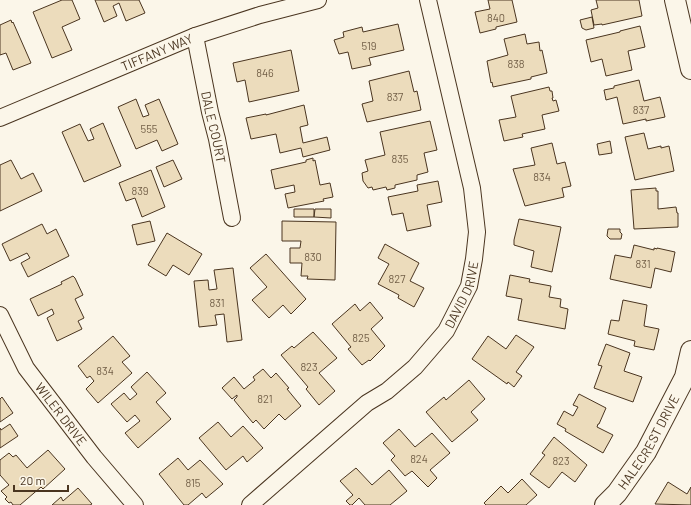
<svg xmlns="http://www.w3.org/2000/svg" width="691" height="505" font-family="Barlow,sans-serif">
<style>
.building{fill:#ecdcbc;stroke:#4a3520}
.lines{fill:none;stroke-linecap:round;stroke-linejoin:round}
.minor-casing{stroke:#4a3520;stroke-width:18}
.tertiary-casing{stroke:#4a3520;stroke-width:22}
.minor{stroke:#fbf6e9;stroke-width:16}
.tertiary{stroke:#fbf6e9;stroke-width:20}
.labels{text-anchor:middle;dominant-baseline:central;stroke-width:3;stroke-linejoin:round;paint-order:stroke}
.number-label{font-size:11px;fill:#725f47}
.street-label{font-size:13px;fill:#4a3520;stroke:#fbf6e9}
</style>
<rect width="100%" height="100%" fill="#fbf6e9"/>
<path class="building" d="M62,0H72L80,19L62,27L72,50L52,58L33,12Z
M95,0H139L145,13L126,21L119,3L113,6L117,16L104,22Z
M488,0H512L517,22L496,27V29L480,33L475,12L490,9Z
M596,0H639L642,16L602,25V24L594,25L591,10L598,8Z
M592,17L594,28L586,30L582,28L580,20Z
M11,20L12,23L13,22L31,63L13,70L6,53L0,55V25Z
M398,24L404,50L369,58L371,65L352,69L348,52L339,54L334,40L344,37L343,32L362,27L363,32Z
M640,26L645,47L628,51L632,70L606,76L602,59L591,62L586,40L620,32V31Z
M525,34L527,44L539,42L540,51L542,50L547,73L531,77V79L493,87L492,82L491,83L487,61L508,55L504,39Z
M291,50L299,91L249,102L245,80L237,82L233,63Z
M409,71L414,92L417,91L421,110L367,122L362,104L373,101L369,81Z
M639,80L644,101L660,97L665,117L646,121V119L623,124L617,97L606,100L604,90L614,88V86Z
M549,87L550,91H552L553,98H552L553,101L556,100L559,111L542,115L545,129L522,134L523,137L504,141L499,120L516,117L511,96Z
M136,99L143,117L149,115L145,105L159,99L178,144L162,151L157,140L136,149L118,107Z
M304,105L308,125L300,127L303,143L327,137L330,150L303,157L301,148L280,153L276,134L251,139L246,118L266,114V115Z
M430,121L437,150L424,153L428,172L417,175V180L395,185V188L387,190L386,187L373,190L372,187L368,188L363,181L362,173L368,171L365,160L385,155L380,132Z
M103,123L121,166L84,182L62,132L80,124L88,141L94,139L90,129Z
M644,133L648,149L661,146V148L669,146L674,171L635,180L625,137Z
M610,141L612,153L599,155L597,144Z
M552,143L557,164L565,162L571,186L562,188L564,197L525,206L513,169L535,165L531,148Z
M313,158V161L315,160L320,185L330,183L333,197L323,199L324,201L288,208L285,194L295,192L294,185L275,189L271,170L306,162V160Z
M11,160L21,179L33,173L42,191L0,211V165Z
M173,160L182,179L164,187L156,167Z
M151,170L165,207L142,217L135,198L126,201L119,183Z
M438,181L442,202L427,205L431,226L407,231L403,213L392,215L388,197L418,191L417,185Z
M656,188V191H658V209L676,207L677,213H678V227L634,229L631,190Z
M294,209H314V217H294Z
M315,209H331V218L314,217Z
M519,219L561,227L552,272L531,267L534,251L514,245V240Z
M150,221L155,241L137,245L132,225Z
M282,221L336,222L335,280L307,279L308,276H301L302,263H290V248H300L301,241H282Z
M42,224L47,234L56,229L69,256L28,277L21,263L30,258L27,253L10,261L2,244Z
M608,229H620V232L622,234L621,239H610L607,236Z
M167,233L202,254L189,275L173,265L166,276L148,265Z
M385,244L419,263L410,281L424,288L414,307L398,298L399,295L378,284L389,264L378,258Z
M634,245L654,250V248L657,249V248L675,252L671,272L655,268L651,288L610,279L615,255L631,258Z
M266,254L306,299L291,314L283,305L269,318L252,300L267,287L250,268Z
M233,268L242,340L227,342L224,314L215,315L217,325L199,327L194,281L208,280L209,290L217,289L214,270Z
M510,275L530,279L529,282L551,286L549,297L561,299L560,307L568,309L565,329L518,320L522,299L506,296Z
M73,276L75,278L83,295L75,299L84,318L78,321L82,329L57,341L47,318L54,314L52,309L38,316L30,299L62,284L61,282Z
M623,300L647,305L644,326L659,329L654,350L634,346L635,341L608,334L611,320L619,321Z
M370,302L383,318L371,329L385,346L370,361L369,360L362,365L348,349L351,347L332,324L355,304L360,311Z
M313,332L337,358L319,373L335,391L319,405L306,389L308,387L281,355L292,346L294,348Z
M516,335L534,347L516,372L522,376L514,387L508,382L507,384L472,359L488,336L506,349Z
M113,336L130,356L122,362L132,373L98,403L86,389L94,381L90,376L87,378L78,366Z
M606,344L630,353L624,371L642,377L633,402L594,388L602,366L598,365Z
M263,369L271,378L276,373L289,388L287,389L301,406L285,420L279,414L264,429L256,420L253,423L234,400L237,397V395L232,399L222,388L234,377L244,389L255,380L253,377Z
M147,372L166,393L156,402L171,419L138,448L125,433L140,421L135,415L127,422L111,404L124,393L130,400L137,394L131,387Z
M469,380L485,399L471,412L478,420L452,442L426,412L444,397L446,400Z
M579,394L606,408L599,424H598L597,427L613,435L603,453L565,431L566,429L557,424L564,411L573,416L578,407L573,405Z
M2,397L13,413L0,422V399Z
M218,422L231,437L243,426L263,448L247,462L243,456L226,470L199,438Z
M10,424L18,436L0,448V428L1,430Z
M399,429L415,447L432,433L450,453L430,470L437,478L428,487L412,471L405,476L391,460L395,456L383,443Z
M554,437L587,465L575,482L562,472L549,488L530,474L545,455L542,453Z
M48,450L65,469L43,489L41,487L20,505H13L11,502L9,503L5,499L7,497L1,491L9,485L0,475V460L9,453L13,457L16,455L27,468Z
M178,458L188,470L200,460L223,484L206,498L202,493L188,505H184L159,474Z
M356,468L372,485L389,470L407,491L390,505H365L359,498L352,505H350L346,501L353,495L340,481Z
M522,479L537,495L526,505H486L484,503L501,486L508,493Z
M668,482L687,494L691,487V505L655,504Z
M78,488L92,504L90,505H52L61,497L63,501Z"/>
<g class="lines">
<g class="minor-casing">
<g id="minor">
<path id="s1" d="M195,36L210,112L217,139L232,218"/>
<path id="s2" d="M0,118L195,36L260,15L318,0"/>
<path id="s3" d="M0,315L26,368L94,457L135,505"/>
<path id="s4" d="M250,505L367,403L387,391L415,367L446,331L469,286L474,259L477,232L472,188L428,0"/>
</g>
</g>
<g class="tertiary-casing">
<g id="tertiary">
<path d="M675,0L691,69"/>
<path id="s5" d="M605,505L617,493L646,452L685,377L691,351"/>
</g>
</g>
<use href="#minor" class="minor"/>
<use href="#tertiary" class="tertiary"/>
</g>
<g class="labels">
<g class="number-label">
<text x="496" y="17">840</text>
<text x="369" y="45">519</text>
<text x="516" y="63">838</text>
<text x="265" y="72">846</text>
<text x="395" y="96">837</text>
<text x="641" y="109">837</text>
<text x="149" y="128">555</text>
<text x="400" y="158">835</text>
<text x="542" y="176">834</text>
<text x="140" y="190">839</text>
<text x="313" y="256">830</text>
<text x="643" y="263">831</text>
<text x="397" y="278">827</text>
<text x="217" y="302">831</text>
<text x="361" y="337">825</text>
<text x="309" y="366">823</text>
<text x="105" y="370">834</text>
<text x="265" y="398">821</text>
<text x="419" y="458">824</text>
<text x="561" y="460">823</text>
<text x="193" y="482">815</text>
</g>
<g class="street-label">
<text stroke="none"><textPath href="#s2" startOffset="170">TIFFANY WAY</textPath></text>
<text stroke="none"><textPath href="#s1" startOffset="93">DALE COURT</textPath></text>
<text stroke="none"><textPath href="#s4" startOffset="303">DAVID DRIVE</textPath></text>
<text stroke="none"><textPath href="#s3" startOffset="117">WILER DRIVE</textPath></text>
<text stroke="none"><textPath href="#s5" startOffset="77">HALECREST DRIVE</textPath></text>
</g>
</g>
<path d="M14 485v6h54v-6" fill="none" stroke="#4a3520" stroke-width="2"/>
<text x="20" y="485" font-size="12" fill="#4a3520" stroke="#fbf6e9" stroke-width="3" paint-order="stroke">20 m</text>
</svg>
